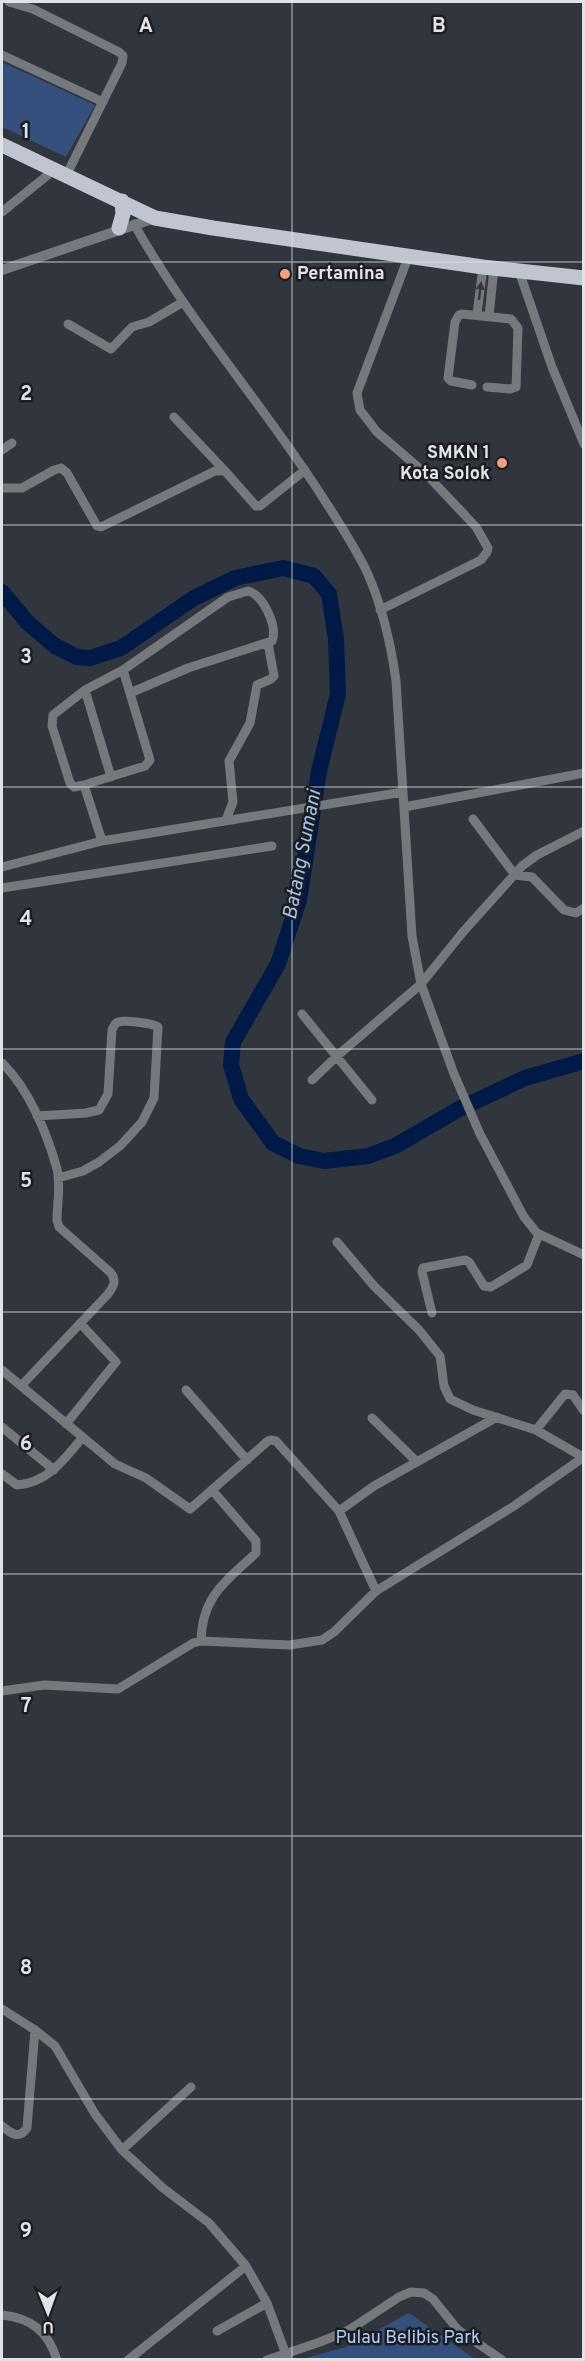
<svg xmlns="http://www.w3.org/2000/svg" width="585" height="2361" font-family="Overpass,sans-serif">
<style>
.green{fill:#35507c}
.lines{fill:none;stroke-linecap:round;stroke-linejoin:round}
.river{stroke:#011946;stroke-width:16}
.minor{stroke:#75787c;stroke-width:9}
.tertiary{stroke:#75787c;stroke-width:10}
.trunk{stroke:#c0c6cf;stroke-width:15}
.oneway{fill:#36383c}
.grid{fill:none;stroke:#e0e3e8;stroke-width:1.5;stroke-opacity:0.55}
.poi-dot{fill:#f3a081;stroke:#1b1d20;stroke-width:2}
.labels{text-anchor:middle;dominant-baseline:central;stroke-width:5;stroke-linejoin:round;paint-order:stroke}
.poi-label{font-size:18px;font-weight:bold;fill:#e0e3e8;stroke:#1b1d20;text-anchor:start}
.park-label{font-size:18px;fill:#afcbf9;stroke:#1b1d20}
.water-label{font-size:20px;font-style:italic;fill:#a6c2f0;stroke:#1b1d20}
.grid-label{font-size:20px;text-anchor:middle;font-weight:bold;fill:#e0e3e8;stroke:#1b1d20;stroke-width:5;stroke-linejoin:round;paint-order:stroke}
</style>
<rect width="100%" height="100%" fill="#31353d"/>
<path class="green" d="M2,62L95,105L66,157L2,127Z
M409,2313L475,2359H302L346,2347Z"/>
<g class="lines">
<path class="river" d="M2,592L28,623L55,646L77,657L90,658L121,648L194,598L235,578L283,568L314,576L329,594L336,639L338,694L319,771L299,900L278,964L233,1042L231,1065L241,1099L273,1143L299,1156L324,1161L368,1156L395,1146L459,1109L525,1078L584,1061"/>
<path class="minor" d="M9,2L33,9L119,52L123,56L122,63L66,176
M2,55L103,102
M2,212L54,170
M134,224C189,322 265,406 325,501C340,524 355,547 367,572C382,606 391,644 396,681L412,936L421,984L454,1074L480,1134L524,1217L537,1233L584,1255
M519,271L552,367L584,444
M477,314L483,267
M489,316L494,268
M68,324L111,349L132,327L149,322L183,302
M472,385L451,381L448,378L455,322L459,315L462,314L511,319L518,328L516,387L510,389L487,387
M174,417L225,471
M2,450L12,443
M2,488H22L54,470L61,468L67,473L97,526L101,527L215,471H225L256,506H260L305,470
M380,610L481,560L487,552L488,548L476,527L426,474L377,432L360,410L357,393L409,255
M85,690L111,777
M84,785L145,766L150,760L123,670
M404,807L584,773
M473,819L515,875L532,877L564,910L576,913L584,908
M226,820L233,802L229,761L250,723L257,685L271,679L274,676L268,643
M102,841L84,785L74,787L70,783L52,726L53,715L85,690L123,670L228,597L248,591C263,595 278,626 272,641L188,668L130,693
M2,867L102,841L403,792
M2,888L272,846
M302,1014L372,1100
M2,1063C29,1089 47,1133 57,1169C61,1185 57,1204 57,1220L59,1227L110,1272C117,1280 114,1286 108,1294L21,1386
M312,1080L337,1056L421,984L463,932L522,866L537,855L584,831
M37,1116L86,1113L99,1110L108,1094L112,1030C114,1026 114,1024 118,1022C125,1020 152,1023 158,1027L154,1098L142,1122L120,1146L99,1162L83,1171L58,1178
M337,1242L374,1286L419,1330L440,1356L444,1386L450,1399L473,1410L536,1430L583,1457
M432,1313L422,1272L423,1268L465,1260L469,1262L484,1286L491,1287L527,1265L539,1234
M2,1370L115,1464L146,1478L190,1509L268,1441L271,1440L276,1441L339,1511L376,1591
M186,1390L247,1460
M372,1418L417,1462
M66,1424L116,1362L80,1323
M2,1427L54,1470
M536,1430L565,1394L573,1395L584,1411
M2,1474L17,1485C47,1483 64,1460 82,1438
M339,1511L374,1486L497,1417
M201,1641C202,1596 226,1581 256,1553V1541L212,1490
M2,1691L44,1685L118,1689L193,1643L201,1641L290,1645L322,1640L334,1632L376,1591L514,1506L584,1457
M2,2009L35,2030L55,2046L95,2114L122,2150L163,2188L209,2223L246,2266L267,2303L288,2360
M2,2126C10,2133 19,2140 27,2128L35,2030
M122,2150L191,2087
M2,2315C31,2318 48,2331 57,2360
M217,2331L267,2303
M128,2360L246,2266
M267,2360L320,2342L349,2330L399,2297L411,2292L424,2293L433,2299L458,2330L502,2360"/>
<path class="tertiary" d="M2,270L155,218"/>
<path class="trunk" d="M2,145L155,218L213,228L483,267L584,278
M119,228L123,214L122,201"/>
</g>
<defs><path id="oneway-solid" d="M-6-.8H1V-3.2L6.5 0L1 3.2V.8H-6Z" transform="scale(1.5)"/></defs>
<use class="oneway" href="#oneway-solid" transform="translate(480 291) rotate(-83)"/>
<path class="grid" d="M292,2V2360M2,262H584M2,525H584M2,787H584M2,1049H584M2,1312H584M2,1574H584M2,1836H584M2,2099H584"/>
<g class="poi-dot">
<circle cx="285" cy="274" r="6"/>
<circle cx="502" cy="463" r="6"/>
</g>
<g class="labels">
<g class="poi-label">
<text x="297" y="274">Pertamina</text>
<text x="490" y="453" text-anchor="end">SMKN 1<tspan x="490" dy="21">Kota Solok</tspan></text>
</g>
<g class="park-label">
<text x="408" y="2338">Pulau Belibis Park</text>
</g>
<g class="water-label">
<text transform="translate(303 855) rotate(-79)">Batang Sumani</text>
</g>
</g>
<g class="grid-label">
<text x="146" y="32">A</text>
<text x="439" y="32">B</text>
<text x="26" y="138">1</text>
<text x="26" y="400">2</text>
<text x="26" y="663">3</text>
<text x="26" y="925">4</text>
<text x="26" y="1187">5</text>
<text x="26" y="1450">6</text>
<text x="26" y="1712">7</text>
<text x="26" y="1974">8</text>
<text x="26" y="2237">9</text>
</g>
<rect width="585" height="2361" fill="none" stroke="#e0e3e8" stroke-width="6"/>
<g transform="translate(48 2313) rotate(179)" stroke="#1b1d20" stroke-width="4.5" paint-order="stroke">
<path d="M0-4.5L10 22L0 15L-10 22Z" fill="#e0e3e8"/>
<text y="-9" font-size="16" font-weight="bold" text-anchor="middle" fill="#e0e3e8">U</text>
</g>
</svg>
